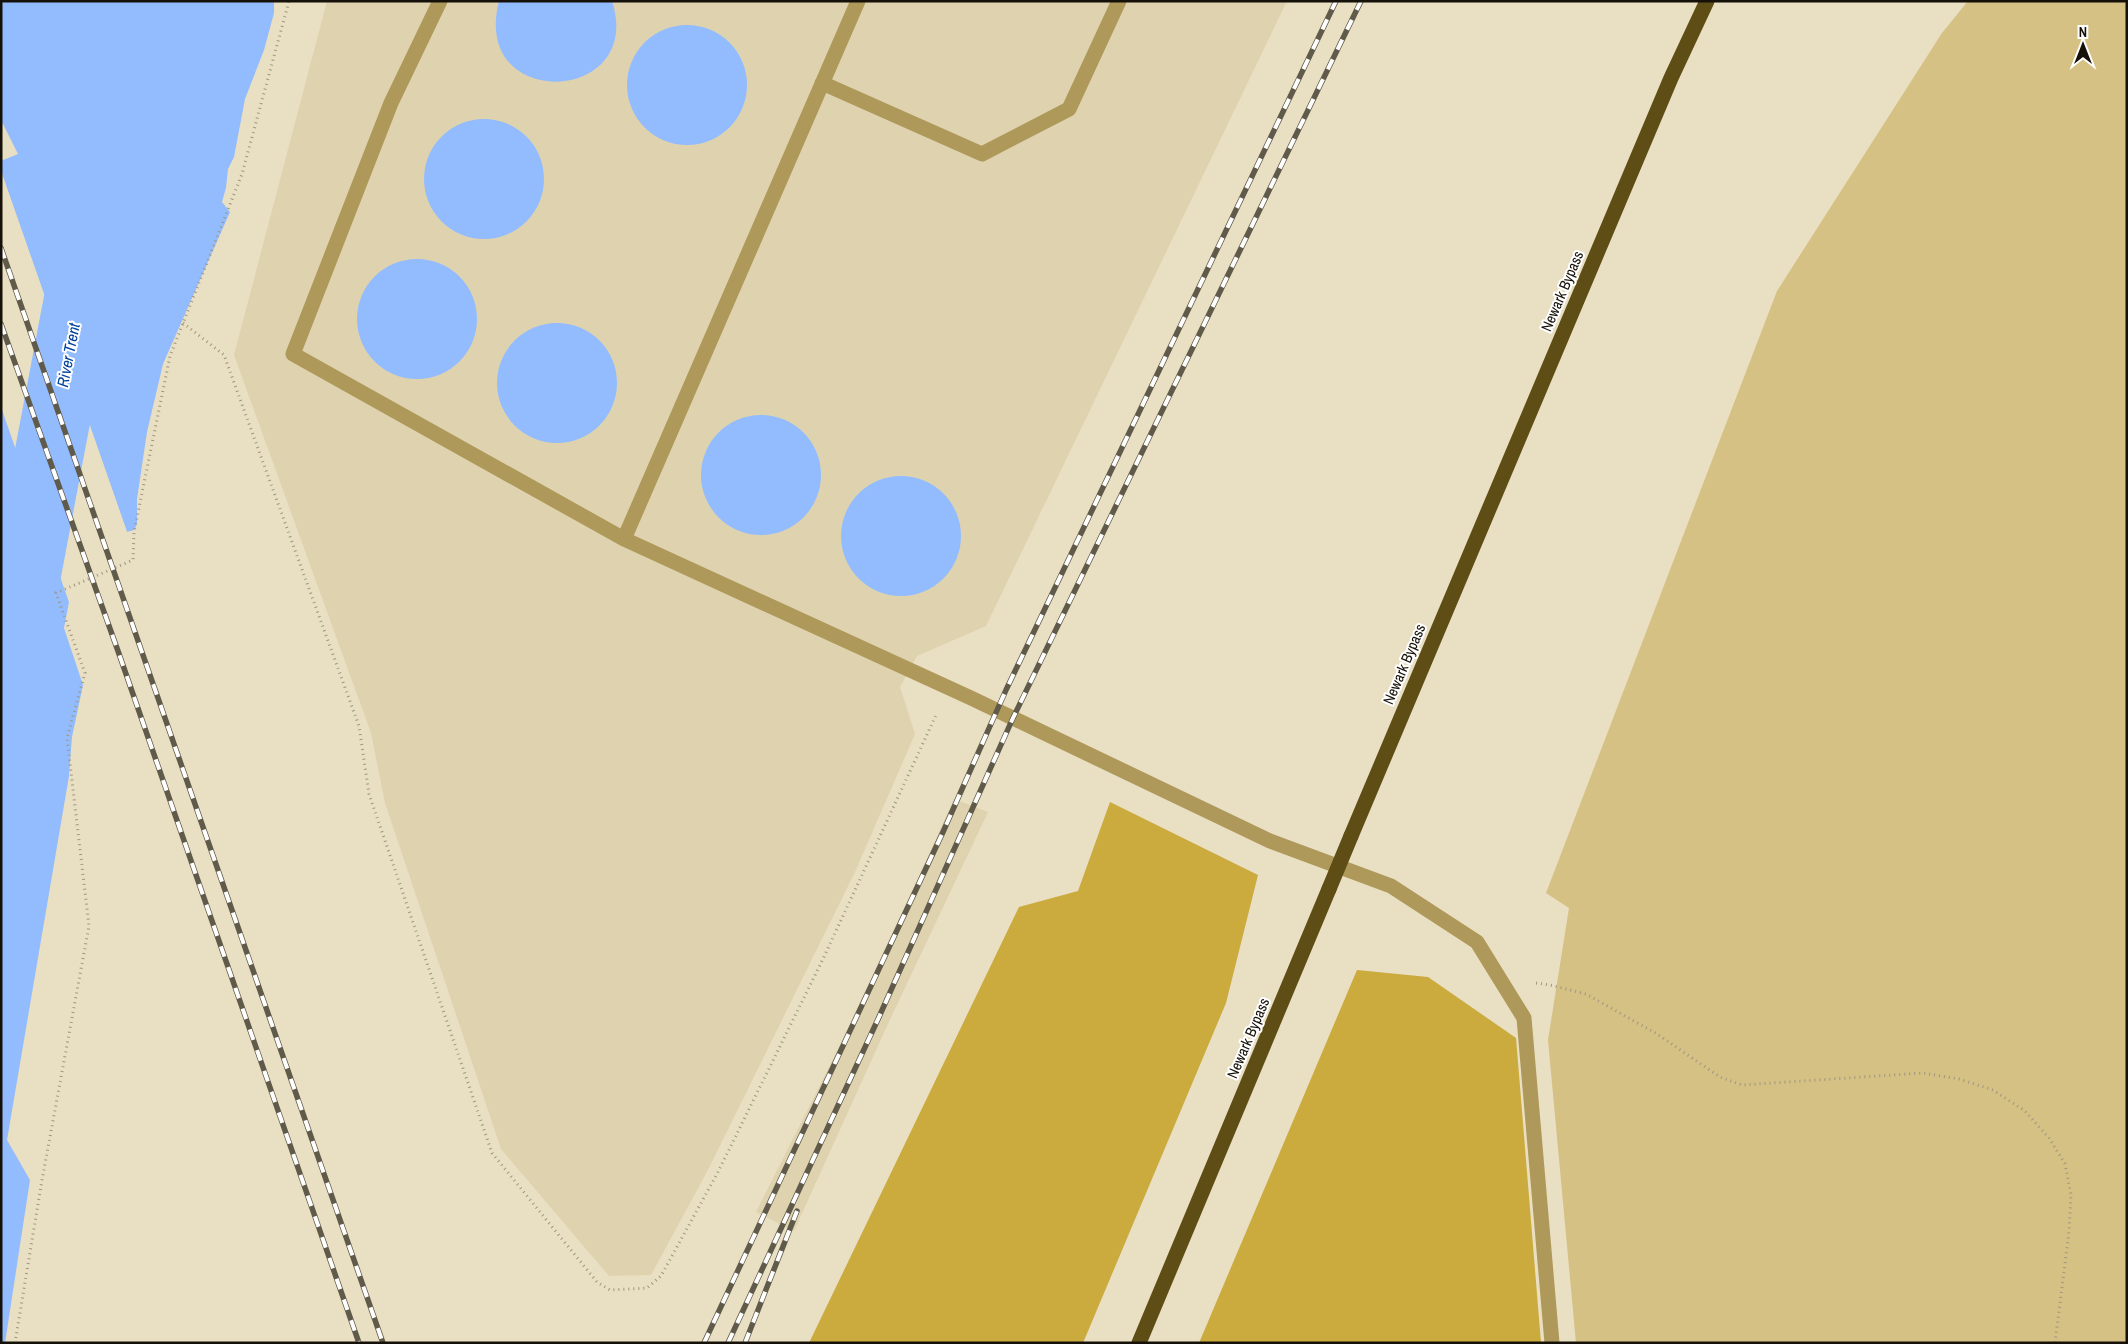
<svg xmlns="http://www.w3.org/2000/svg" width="2128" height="1344" font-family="'Archivo Narrow',sans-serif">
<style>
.built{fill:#dfd3af}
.green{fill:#d6c184}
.forest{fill:#cbaa3e}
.water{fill:#93bcfe}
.pier{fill:#e9dfc2}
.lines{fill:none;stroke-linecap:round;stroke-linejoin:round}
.river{stroke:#93bcfe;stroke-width:69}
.path{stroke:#9e9680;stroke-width:3;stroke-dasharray:1 4;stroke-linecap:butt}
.minor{stroke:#ae995b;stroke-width:15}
.highway{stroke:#5e4d15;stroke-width:15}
.rail-casing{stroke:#605a4a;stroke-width:5.5}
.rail{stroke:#fff;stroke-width:4;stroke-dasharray:11;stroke-linecap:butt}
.highway-bridge{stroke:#5e4d15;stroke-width:15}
.labels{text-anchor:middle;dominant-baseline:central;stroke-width:4;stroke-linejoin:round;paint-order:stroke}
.street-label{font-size:15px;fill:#151108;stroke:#fff}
.water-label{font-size:16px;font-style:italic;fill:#01429d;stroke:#fff}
</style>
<rect width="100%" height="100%" fill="#e9dfc2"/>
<path class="built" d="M327,1H1287L986,626L917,656L900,687L915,734L855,872L709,1168L651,1275L609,1276L501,1149L385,803L371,733L234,355Z
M954,799L988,812L887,1026L794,1231L756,1212L857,1012Z"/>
<path class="green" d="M1968,1H2127V1343H1576L1548,1040L1569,908L1546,893L1777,291L1942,33Z"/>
<path class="forest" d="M1110,802L1258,875L1226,1003L1083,1343H809L1019,907L1078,891Z
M1357,970L1428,977L1516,1038L1541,1343H1199Z"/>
<path class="water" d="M1,1H274V13L264,50L245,99L234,157L228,169L226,188L222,202L230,212L163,364L147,432L137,499V524L134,530L127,532L1,171V161L18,154L1,120Z
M499,1H612C646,104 470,113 499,1Z
M627 85a60 60 0 1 1 120 0a60 60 0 1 1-120 0Z
M424 179a60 60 0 1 1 120 0a60 60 0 1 1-120 0Z
M357 319a60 60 0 1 1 120 0a60 60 0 1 1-120 0Z
M497 383a60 60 0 1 1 120 0a60 60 0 1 1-120 0Z
M1,407L69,602L64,628L83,685L72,737L69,776L7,1140L30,1180L5,1343H1Z
M701 475a60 60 0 1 1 120 0a60 60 0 1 1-120 0Z
M841 536a60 60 0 1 1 120 0a60 60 0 1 1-120 0Z"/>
<path class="pier" d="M1,171L127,532L128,534L125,532L1,179Z
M1,405L4,406L72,601L71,607Z"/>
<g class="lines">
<path class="river" d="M1,708L85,265"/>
<path class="path" d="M183,323L224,355L359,726L369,794L492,1153L597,1282L610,1290L647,1288L661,1276L718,1172L823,959L937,713
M1536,983L1550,985L1586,994L1657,1034L1720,1077L1742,1085L1923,1073L1959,1079L1993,1090L2025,1111L2049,1138L2065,1164L2071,1195L2069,1232L2055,1343
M15,1343L42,1180L89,926L67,738L85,673L56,593L133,560L134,532L170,356L242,174L289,1"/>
<path class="minor" d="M440,1L391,103L293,354L624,539L971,698L1270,841L1391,886L1477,942L1524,1018L1552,1343
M822,83L982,154L1069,109L1119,1
M624,539L858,1"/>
<path class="highway" d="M1351,836L1671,78L1707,1
M1139,1343L1329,889"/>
<g class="rail-casing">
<path id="rail" d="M1,248L383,1343
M1,324L118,651L359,1343
M704,1343L943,832L1006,690L1336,1
M728,1343L879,1017L1013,718L1361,1
M745,1343L797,1211"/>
</g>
<use href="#rail" class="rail"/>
<path class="highway-bridge" d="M1329,889L1351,836"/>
</g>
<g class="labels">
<g class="street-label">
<text transform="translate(1562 291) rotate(-67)">Newark Bypass</text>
<text transform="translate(1404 664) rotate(-67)">Newark Bypass</text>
<text transform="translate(1248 1038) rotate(-67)">Newark Bypass</text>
</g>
<g class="water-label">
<text transform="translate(68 355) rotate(-79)">River Trent</text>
</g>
</g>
<rect width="2128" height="1344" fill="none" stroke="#151108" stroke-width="5"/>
<g transform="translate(2083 45)" stroke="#ffffff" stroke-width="4" paint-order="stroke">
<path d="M0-4L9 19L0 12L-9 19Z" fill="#151108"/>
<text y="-8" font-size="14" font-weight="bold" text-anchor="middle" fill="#151108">N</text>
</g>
</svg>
